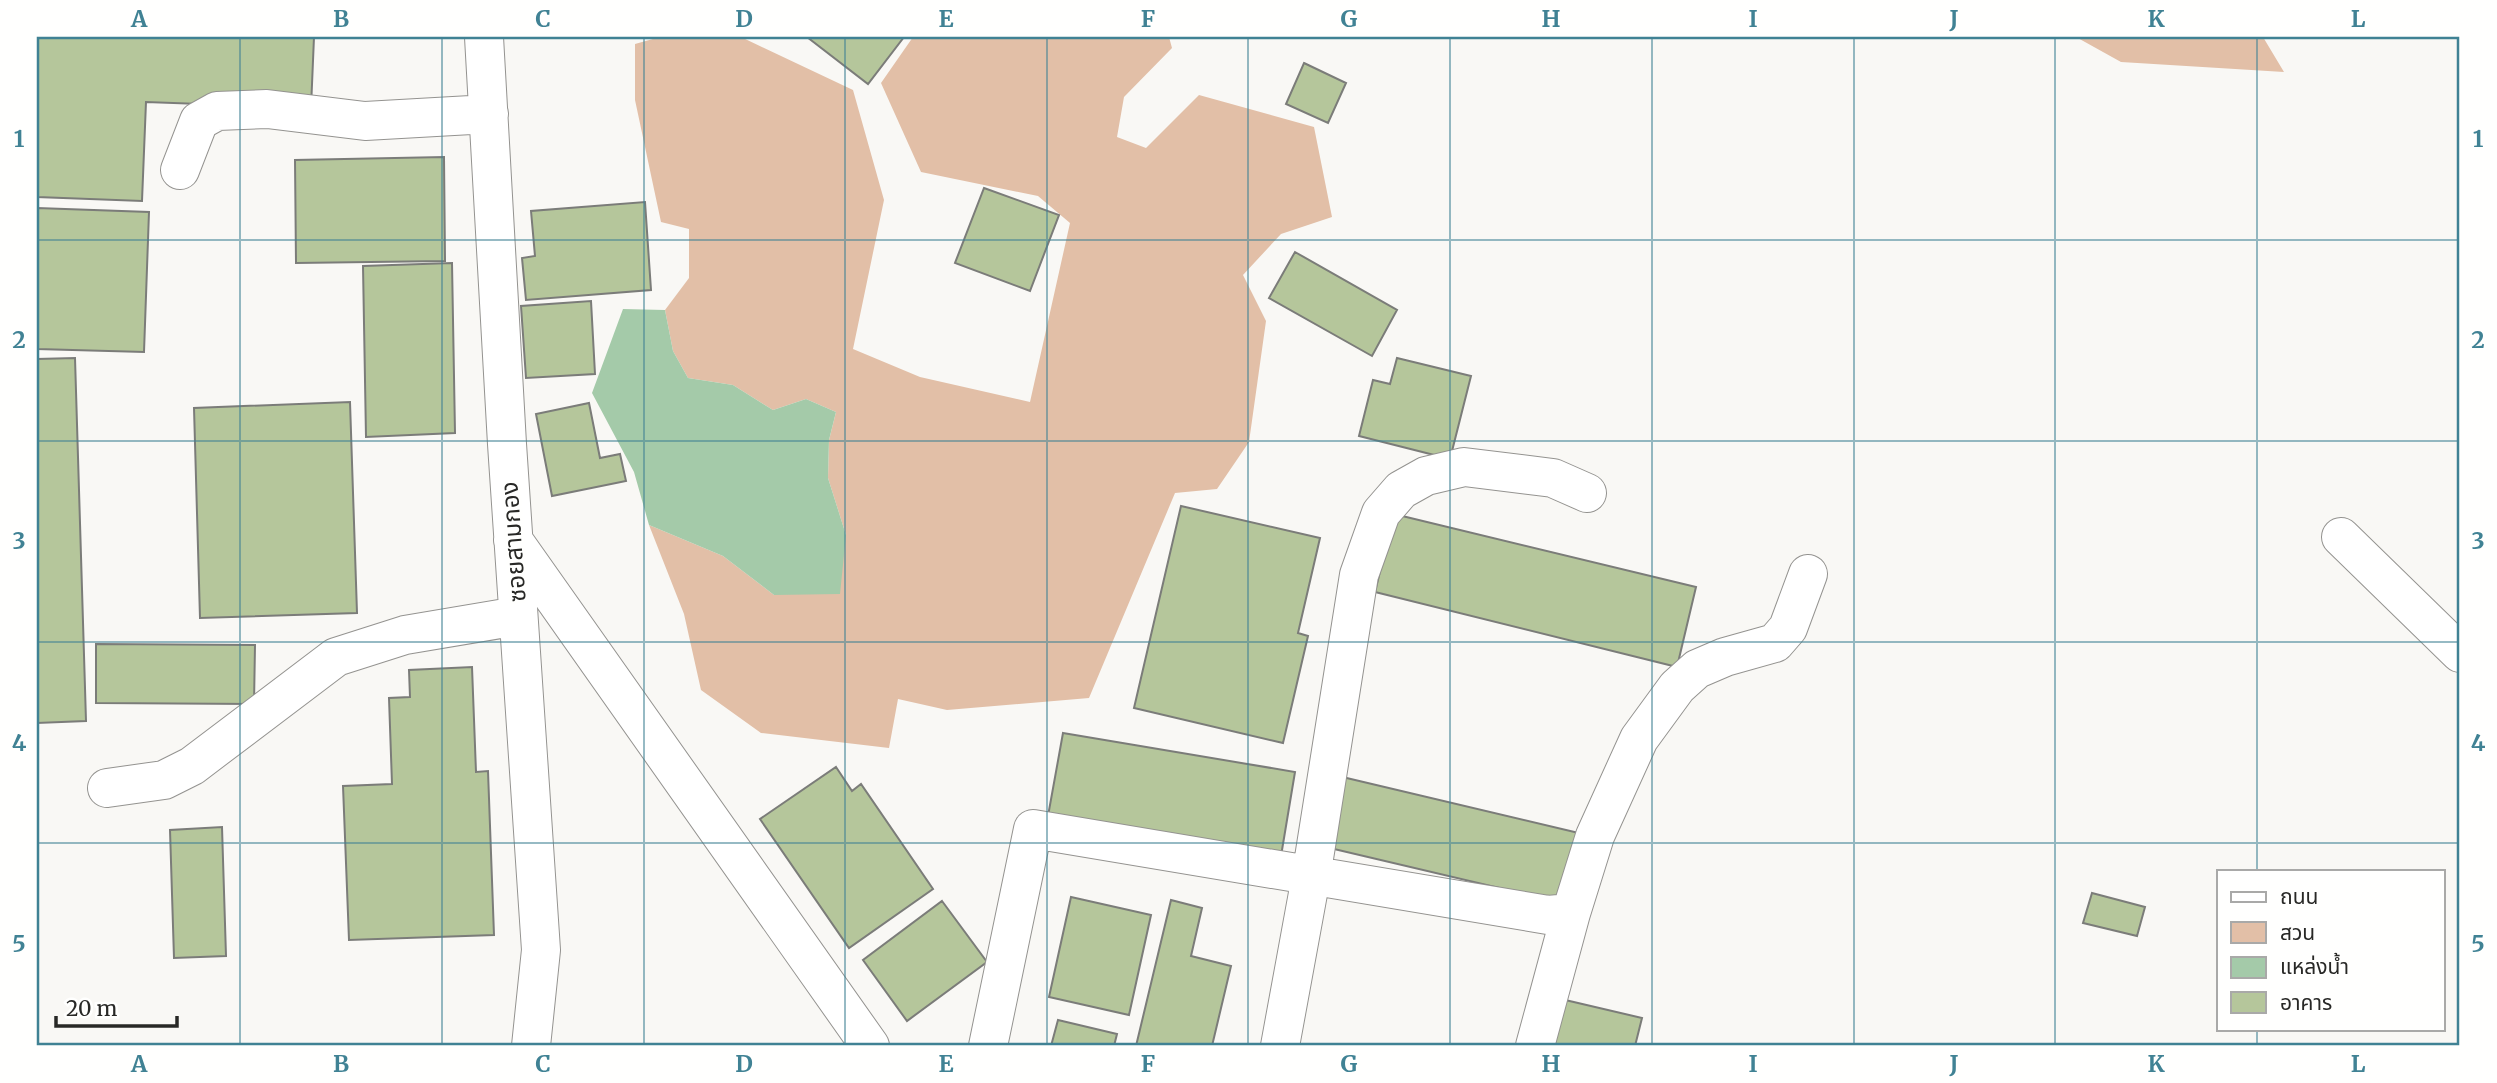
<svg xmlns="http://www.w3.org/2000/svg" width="2497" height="1083" font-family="Merriweather,'Noto Sans Thai',serif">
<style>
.green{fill:#e2bfa7}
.water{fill:#a4caa9}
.building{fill:#b5c69b;stroke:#7b7c79;stroke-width:2}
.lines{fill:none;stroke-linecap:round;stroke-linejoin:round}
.minor-casing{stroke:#949390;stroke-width:40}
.minor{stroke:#fff;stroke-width:38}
.grid{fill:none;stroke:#408294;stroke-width:2;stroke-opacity:0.55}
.labels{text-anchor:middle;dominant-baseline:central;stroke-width:7;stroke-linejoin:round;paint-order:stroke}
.street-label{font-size:24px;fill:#282826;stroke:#fffffe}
.neatline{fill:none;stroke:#408294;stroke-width:2.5}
.grid-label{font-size:23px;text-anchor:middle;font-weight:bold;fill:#408294}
</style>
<rect width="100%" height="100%" fill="#f9f8f5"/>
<path class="green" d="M660,37H741L853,90L884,200L853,349L920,377L1030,402L1070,223L1038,196L921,172L881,83L913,37H1169L1172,48L1124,97L1117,137L1146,148L1199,95L1314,127L1332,217L1281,234L1243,275L1266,321L1249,442L1217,489L1175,493L1089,698L947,710L898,699L889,748L761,733L701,690L684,614L649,525L723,556L774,595L846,535L828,478L829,440L836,412L806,399L773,410L733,385L688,378L673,351L665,310L689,278V229L661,222L635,100V44Z
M2076,37H2263L2284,72L2121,62Z"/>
<path class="water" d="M623,309L665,310L673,351L688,378L733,385L773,410L806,399L836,412L829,440L828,478L846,535L840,594L774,595L723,556L649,525L634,472L592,393Z"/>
<path class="building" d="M37,37H314L311,108L146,102L142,201L37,197Z
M807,37H904L868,84Z
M1304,63L1346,83L1328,123L1286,104Z
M444,157L445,261L296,263L295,160Z
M984,188L1059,215L1030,291L955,263Z
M645,202L651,290L526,300L522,258L535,256L531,211Z
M37,208L149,212L144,352L37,349Z
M1295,252L1397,310L1372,356L1269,298Z
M452,263L455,433L366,437L363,266Z
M591,301L595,374L526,378L521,306Z
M75,358L86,721L37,723V359Z
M1397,358L1471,376L1450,459L1359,436L1373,380L1390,384Z
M350,402L357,613L200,618L194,408Z
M589,403L600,458L620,454L626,481L552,496L536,414Z
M1181,506L1320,538L1298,633L1308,636L1283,743L1134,708Z
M1394,514L1696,587L1677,667L1375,592Z
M96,644L255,645L254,704L96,703Z
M472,667L476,772L488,771L494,935L349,940L343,786L392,784L389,698L410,697L409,670Z
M1063,733L1295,772L1281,856L1048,816Z
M836,767L852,791L861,784L933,889L849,948L760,819Z
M1334,775L1583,834L1567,904L1317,845Z
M222,827L226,956L174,958L170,830Z
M2092,893L2145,907L2137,936L2083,923Z
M1071,897L1151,915L1129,1015L1049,997Z
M1171,900L1202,908L1191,956L1231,966L1212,1046H1136Z
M942,901L987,962L907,1021L863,960Z
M1561,999L1642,1018L1635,1046H1550Z
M1058,1020L1117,1034L1114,1046H1051Z"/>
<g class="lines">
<g class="minor-casing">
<path id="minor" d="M484,37L507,444L541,950L531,1046
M180,170L199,121L217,111L267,109L365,121L489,114
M2341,537L2460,653
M513,540L870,1046
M107,788L164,780L192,766L336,657L405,635L518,616
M988,1046L1033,829L1548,915L1571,913
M1280,1046L1311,877L1359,575L1381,513L1401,490L1426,476L1464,467L1553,478L1587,493
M1535,1046L1571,913L1595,836L1639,739L1677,687L1697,669L1725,657L1775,643L1788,628L1808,574"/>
</g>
<use href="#minor" class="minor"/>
</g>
<path class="grid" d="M240,37V1046M442,37V1046M644,37V1046M845,37V1046M1047,37V1046M1248,37V1046M1450,37V1046M1652,37V1046M1854,37V1046M2055,37V1046M2257,37V871M37,240H2460M37,441H2460M37,642H2460M37,843H2460M2257,1029V1046"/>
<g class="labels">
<g class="street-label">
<text transform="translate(513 542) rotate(-94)">ซอยสามกอง</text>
</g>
</g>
<rect width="2497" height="1083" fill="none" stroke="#fffffe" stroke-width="77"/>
<rect x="2217" y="870" width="228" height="161" fill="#fffffe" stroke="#a9a9a8" stroke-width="2"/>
<rect x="2231" y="892" width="35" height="10" fill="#ffffff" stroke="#a9a9a8" stroke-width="2"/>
<text x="2280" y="904" font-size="21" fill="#282826">ถนน</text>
<rect x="2231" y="922" width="35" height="21" fill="#e2bfa7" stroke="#a9a9a8" stroke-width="2"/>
<text x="2280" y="940" font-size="21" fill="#282826">สวน</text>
<rect x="2231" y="957" width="35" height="21" fill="#a4caa9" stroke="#a9a9a8" stroke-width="2"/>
<text x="2280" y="974" font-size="21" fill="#282826">แหล่งน้ำ</text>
<rect x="2231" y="992" width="35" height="21" fill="#b5c69b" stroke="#a9a9a8" stroke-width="2"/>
<text x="2280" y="1010" font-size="21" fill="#282826">อาคาร</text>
<path d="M56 1016v10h121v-10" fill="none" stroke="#282826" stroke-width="3.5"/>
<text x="66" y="1016" font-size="21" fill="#282826" stroke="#fffffe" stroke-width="5" paint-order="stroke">20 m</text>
<rect x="38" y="38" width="2420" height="1006" class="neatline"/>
<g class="grid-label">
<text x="139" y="27">A</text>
<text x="341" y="27">B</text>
<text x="543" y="27">C</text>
<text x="744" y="27">D</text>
<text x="946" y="27">E</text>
<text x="1148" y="27">F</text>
<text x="1349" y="27">G</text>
<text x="1551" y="27">H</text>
<text x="1753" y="27">I</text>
<text x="1954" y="27">J</text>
<text x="2156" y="27">K</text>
<text x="2358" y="27">L</text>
<text x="19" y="147">1</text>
<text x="2478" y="147">1</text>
<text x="19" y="348">2</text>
<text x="2478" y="348">2</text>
<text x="19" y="549">3</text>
<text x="2478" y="549">3</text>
<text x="19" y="751">4</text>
<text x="2478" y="751">4</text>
<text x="19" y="952">5</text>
<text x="2478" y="952">5</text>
<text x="139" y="1072">A</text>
<text x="341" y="1072">B</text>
<text x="543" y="1072">C</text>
<text x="744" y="1072">D</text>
<text x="946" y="1072">E</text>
<text x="1148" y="1072">F</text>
<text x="1349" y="1072">G</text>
<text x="1551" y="1072">H</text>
<text x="1753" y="1072">I</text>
<text x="1954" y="1072">J</text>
<text x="2156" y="1072">K</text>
<text x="2358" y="1072">L</text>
</g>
</svg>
